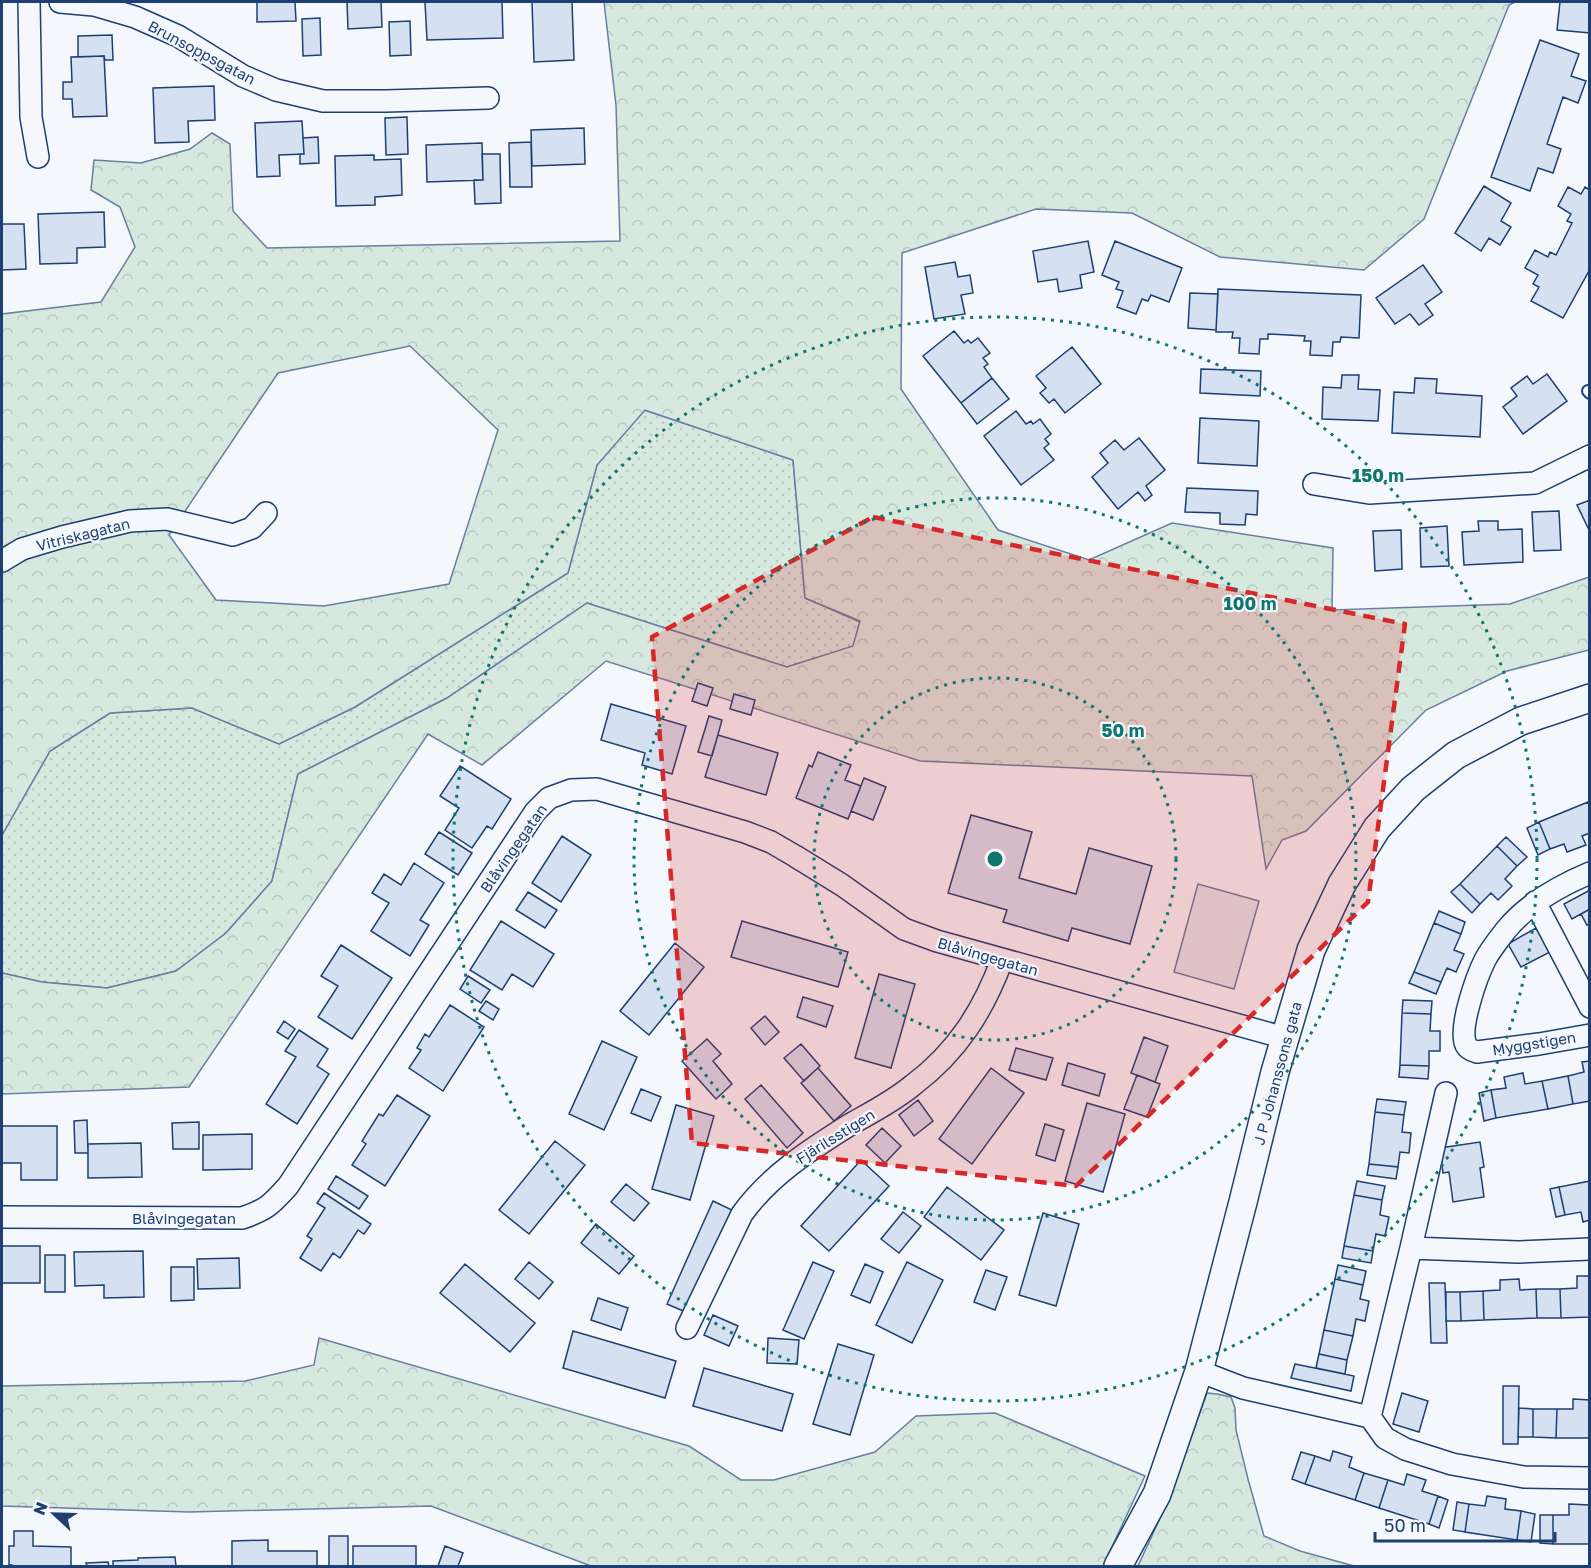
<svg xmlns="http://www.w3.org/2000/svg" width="1591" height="1568" font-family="'Golos Text',sans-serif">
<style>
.grass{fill:url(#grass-dots);stroke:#687fa3;stroke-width:1.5}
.forest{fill:url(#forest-crowns);stroke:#687fa3;stroke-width:1.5;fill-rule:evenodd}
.parking{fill:#e3e8f0;stroke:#687fa3;stroke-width:1.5}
.building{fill:#d5e0f0;stroke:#1d3f73;stroke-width:1.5}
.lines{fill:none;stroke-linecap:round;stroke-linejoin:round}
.service-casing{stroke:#1d3f73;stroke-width:14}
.minor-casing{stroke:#1d3f73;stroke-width:24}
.tertiary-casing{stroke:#1d3f73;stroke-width:30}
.service{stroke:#f4f7fb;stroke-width:10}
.minor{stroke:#f4f7fb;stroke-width:21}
.tertiary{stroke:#f4f7fb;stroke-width:27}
.marked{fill:#d62828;fill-opacity:0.2;stroke:#d62828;stroke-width:4.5;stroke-dasharray:12 8;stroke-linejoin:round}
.ring{fill:none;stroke:#0f766e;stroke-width:3;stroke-dasharray:3 6}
.labels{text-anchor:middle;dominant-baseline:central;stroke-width:4.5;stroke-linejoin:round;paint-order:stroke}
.street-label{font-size:15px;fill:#1d3f73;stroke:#f4f7fb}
.centre{fill:#0f766e;stroke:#f4f7fb;stroke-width:3}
.ring-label{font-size:18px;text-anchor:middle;font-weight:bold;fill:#0f766e;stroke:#f4f7fb;stroke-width:4.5;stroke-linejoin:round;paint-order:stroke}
</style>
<defs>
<pattern id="grass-dots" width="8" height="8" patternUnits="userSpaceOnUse" patternTransform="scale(1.5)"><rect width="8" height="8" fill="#d7e8df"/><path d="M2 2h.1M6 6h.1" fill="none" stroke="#b8c8c3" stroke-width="1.8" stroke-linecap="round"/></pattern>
<pattern id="forest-crowns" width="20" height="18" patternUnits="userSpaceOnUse" patternTransform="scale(1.5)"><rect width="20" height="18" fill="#d7e8df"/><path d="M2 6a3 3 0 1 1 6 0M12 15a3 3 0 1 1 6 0" fill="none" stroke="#b8c8c3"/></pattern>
</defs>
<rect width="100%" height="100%" fill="#f4f7fb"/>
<path class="grass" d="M644,410L793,460L805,598L860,622L853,647L787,667L587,603L447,698L298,774L272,881L226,933L176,971L107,988L42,982L2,973V835L50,751L110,713L192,708L279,744L355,707L568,573L597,465Z"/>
<path class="forest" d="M604,2H1515L1509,5L1424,219L1364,270L1220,257L1132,213L1036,209L902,253L901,389L998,530L1089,560L1172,523L1333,548L1332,610L1510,604L1589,577V650L1507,671L1426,710L1306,831L1282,840L1266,869L1252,776L920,761L606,661L482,765L428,734L189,1087L2,1094V973L42,982L107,988L176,971L226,933L272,881L298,774L447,698L587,603L787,667L853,646L860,621L805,598L793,460L645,410L597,465L568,573L355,707L279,744L192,708L110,713L50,751L2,835V314L101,302L135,247L120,207L91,190L94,160L141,163L190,149L212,133L230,144L233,211L267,248L620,241L616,105ZM410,346L498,430L449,584L324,606L216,600L169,535L278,373Z
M319,1338L689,1446L741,1480H774L875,1452L916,1416L995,1413L1145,1476L1103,1566H591L431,1506L189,1512L2,1506V1386L245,1381L314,1365Z
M1207,1393L1217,1394L1231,1397L1235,1408L1236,1430L1248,1479L1264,1536L1300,1551L1354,1566H1138L1168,1501Z"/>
<path class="parking" d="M1198,884L1259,901L1234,989L1174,972Z"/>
<path class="building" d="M257,2H295L296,21L257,22Z
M347,2H381L382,27L348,29Z
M425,2H502L503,38L427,40Z
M532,2H572L574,60L534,62Z
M1560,2H1590V33L1557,30Z
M320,18L321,55L303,56L302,19Z
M410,21L411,55L390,56L389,22Z
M112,35L113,60H105L104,56L78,57V36Z
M1540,40L1579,54L1571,76L1586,81L1578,103L1563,97L1547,144L1561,149L1553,173L1538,168L1530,191L1491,177Z
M104,56L107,116L73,117L72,99H63V82H72L71,57Z
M214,86L215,120L188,121L189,142L155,143L153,88Z
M407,117L408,154L386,155L385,118Z
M302,121L304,154L279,155L280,176L257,177L255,123Z
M584,128L585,164L532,166L531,130Z
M318,137L319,163L300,164V154H304L303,138Z
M531,142L532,187H510L509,143Z
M482,143L483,180L427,182L426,145Z
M482,154H500L501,203L475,204L474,180H483Z
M374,155V160L401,159L402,195L375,197V205L336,206L335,156Z
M1484,186L1511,203L1501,221L1511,227L1500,245L1489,238L1481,251L1455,233Z
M1568,187L1581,194L1585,187L1590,190V269L1563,318L1531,301L1539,287L1533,284L1538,275L1525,268L1535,250L1548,257L1550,252L1556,255L1572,223L1567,221L1571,214L1558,206Z
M104,212L105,247L77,248V263L40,264L38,214Z
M2,224H24L26,269L2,270Z
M1088,241L1094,272L1080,275L1082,288L1059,292L1057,279L1038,282L1033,251Z
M1115,241L1182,268L1169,302L1151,295L1148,301L1142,299L1136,314L1117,307L1123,291L1116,289L1119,282L1102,275Z
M955,262L958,277L970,275L973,293L961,295L965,314L934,319L925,267Z
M1423,265L1442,292L1425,304L1433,315L1419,325L1410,314L1395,324L1376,298Z
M1218,289L1361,295L1359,338L1341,337L1340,342H1333L1332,356L1310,355L1311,341H1304L1305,336L1268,334V339H1260L1259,354L1239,353L1240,338H1232L1233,332H1216Z
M1190,293L1218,294L1216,330L1188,328Z
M954,331L964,343L968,340L971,343L978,338L990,353L983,358L988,364L984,367L992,378L961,403L923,356Z
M1072,347L1101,384L1065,413L1054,399L1049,403L1040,393L1046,388L1036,376Z
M1201,369L1261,371L1260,396L1200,393Z
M1547,374L1567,401L1523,434L1503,407L1517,396L1511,388L1527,376L1533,384Z
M1342,375H1359L1358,389L1380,390L1378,421L1322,419L1323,387L1341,388Z
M992,378L1009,399L977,424L961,403Z
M1415,378L1437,379L1436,393L1482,396L1480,437L1392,433L1394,392L1414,393Z
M1016,411L1026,424L1031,421L1033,424L1040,419L1051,434L1045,439L1049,444L1044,448L1054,460L1021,485L984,436Z
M1200,418L1259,421L1257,466L1198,463Z
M1139,438L1165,470L1146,486L1152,495L1145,501L1138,492L1118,509L1092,477L1108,463L1100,453L1115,440L1124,450Z
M1187,488L1258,491L1257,515L1246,514L1245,525L1220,524V513L1185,512Z
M1590,500V532L1577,505Z
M1559,511L1561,550L1534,551L1532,512Z
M1478,521H1498V530L1522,529L1523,562L1464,565L1462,532L1479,531Z
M1447,526L1449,566L1421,567L1420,528Z
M1401,530L1402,569L1375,571L1373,531Z
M698,683L713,688L707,706L692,701Z
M734,694L755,700L751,715L730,709Z
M611,704L686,726L672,774L642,765L645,753L601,740Z
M709,716L722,720L712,756L698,752Z
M718,735L778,753L766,795L705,777Z
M818,752L851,765L845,780L861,786L848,819L796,798L809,765L812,767Z
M460,766L511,799L492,829L487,826L472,848L445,830L459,808L440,796Z
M864,778L886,787L873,820L851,811Z
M1588,802L1590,807V833L1582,836L1586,845L1567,852L1564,844L1550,849L1539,822Z
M971,815L1032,832L1019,878L1076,894L1089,848L1152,866L1130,944L1072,928L1068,941L1003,922L1007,910L948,893Z
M1539,822L1550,849L1538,855L1527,828Z
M439,832L472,853L458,875L425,854Z
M562,836L591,855L561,902L532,883Z
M1506,837L1527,857L1517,866L1497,846Z
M1497,846L1517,866L1505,879L1512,886L1498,900L1491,893L1480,904L1460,884Z
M414,863L444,883L420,920L429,925L410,956L371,931L389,903L372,893L384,874L401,885Z
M1460,884L1480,904L1472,913L1451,892Z
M1590,890V909L1572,919L1564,904Z
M528,892L557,910L545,928L516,910Z
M1590,909V924L1587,925L1581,914Z
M1439,911L1465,922L1461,934L1434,923Z
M501,921L554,954L533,987L512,974L502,990L470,970Z
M742,921L848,952L838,987L731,957Z
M1434,923L1461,934L1454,950L1464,954L1456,972L1447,968L1441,982L1414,972Z
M1536,928L1550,952L1521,967L1508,944Z
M675,943L704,967L649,1035L620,1011Z
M341,945L392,978L352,1039L318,1017L338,986L321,976Z
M1414,972L1441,982L1436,994L1409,983Z
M879,974L915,984L891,1068L855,1058Z
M468,976L490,990L481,1003L460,989Z
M803,997L833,1006L826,1027L797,1017Z
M1403,1000L1432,1001L1431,1014L1402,1013Z
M486,1001L499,1009L493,1020L479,1011Z
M450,1005L484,1027L443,1091L409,1068L421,1050L417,1048L425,1034L429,1037Z
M1402,1013L1431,1014L1430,1031H1440V1051H1429V1066L1400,1065Z
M765,1016L779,1032L765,1045L751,1028Z
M284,1021L295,1029L288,1039L277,1032Z
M299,1030L328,1049L317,1066L329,1074L297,1124L266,1104L296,1057L285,1051Z
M1144,1037L1168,1046L1155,1082L1131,1073Z
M707,1039L721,1054L713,1061L732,1084L716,1099L682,1061Z
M602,1041L637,1057L604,1130L569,1114Z
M801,1044L820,1066L804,1081L784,1058Z
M1016,1048L1053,1058L1046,1080L1009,1070Z
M1590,1061V1101L1573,1104L1568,1076L1584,1072L1582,1062Z
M1068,1063L1105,1074L1099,1096L1062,1085Z
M1400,1065L1429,1066L1428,1079L1399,1077Z
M818,1068L851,1106L834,1121L801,1083Z
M991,1068L1024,1093L972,1164L939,1139Z
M1523,1073L1525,1084L1542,1081L1548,1109L1496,1118L1491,1090L1506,1088L1504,1077Z
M1137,1075L1160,1084L1147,1117L1124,1109Z
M1568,1076L1573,1104L1548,1109L1542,1081Z
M761,1085L803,1133L787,1148L745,1099Z
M641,1089L661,1097L651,1121L631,1113Z
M1491,1090L1496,1118L1484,1121L1479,1093Z
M397,1095L430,1116L385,1186L352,1165L366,1144L362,1141L379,1114L383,1116Z
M1377,1099L1406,1102L1404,1115L1375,1112Z
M918,1100L933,1121L914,1136L899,1115Z
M1087,1103L1125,1114L1103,1192L1065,1181Z
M676,1105L714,1116L690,1200L652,1189Z
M1375,1112L1404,1115L1402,1132L1411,1133L1409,1153L1400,1152L1398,1167L1369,1164Z
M87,1120L88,1153H75L74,1121Z
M199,1122V1149H173L172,1123Z
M1045,1124L1064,1130L1055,1161L1036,1155Z
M2,1126H57V1180H21V1163H2Z
M882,1128L901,1146L885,1163L866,1145Z
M252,1134V1169L203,1170V1135Z
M555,1141L585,1165L529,1234L499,1210Z
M1480,1142L1484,1167L1480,1168L1484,1197L1453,1202L1449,1172L1443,1173L1440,1148Z
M141,1143L142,1177L88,1178V1144Z
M861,1160L889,1186L829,1251L801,1226Z
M1369,1164L1398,1167L1396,1179L1367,1175Z
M336,1176L368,1196L359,1209L328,1189Z
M1357,1181L1385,1186L1382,1200L1354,1195Z
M1590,1181V1220L1583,1222L1581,1212L1565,1215L1559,1187Z
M626,1184L649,1203L634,1221L611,1202Z
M947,1187L1004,1230L981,1260L924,1217Z
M1559,1187L1565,1215L1556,1217L1550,1189Z
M324,1193L371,1224L364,1234L358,1230L340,1258L333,1253L321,1271L300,1258L312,1239L307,1236L325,1208L317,1203Z
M1354,1195L1382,1200L1380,1215L1389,1217L1385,1236L1376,1234L1373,1251L1344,1246Z
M713,1201L734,1211L688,1313L667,1304Z
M903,1212L921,1226L899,1253L881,1239Z
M1043,1213L1079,1224L1056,1306L1019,1295Z
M596,1224L634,1256L619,1274L581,1243Z
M2,1246H40V1283H2Z
M1344,1246L1373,1251L1371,1263L1342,1258Z
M143,1251L144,1297L104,1298V1285L75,1286L74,1252Z
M45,1255H65V1292H45Z
M239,1258L240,1288L198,1289L197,1259Z
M529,1262L553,1282L539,1299L515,1279Z
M813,1262L834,1271L804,1339L783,1330Z
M907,1262L943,1280L912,1343L876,1325Z
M465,1264L535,1323L510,1352L440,1293Z
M865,1264L883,1272L870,1303L851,1295Z
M1338,1265L1366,1271L1363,1285L1335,1279Z
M171,1267H194V1300L171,1301Z
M986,1270L1007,1277L995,1310L974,1302Z
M1577,1276H1590V1317L1561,1318L1560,1289L1577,1288Z
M1335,1279L1363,1285L1360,1299L1369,1301L1365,1321L1356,1319L1353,1336L1324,1330Z
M1519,1279L1520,1290L1536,1289L1537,1318L1484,1320L1483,1291L1500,1290V1280Z
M1429,1283H1445L1447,1343H1431Z
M1536,1289H1560L1561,1318H1537Z
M1483,1291L1484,1320L1461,1321L1460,1292Z
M1446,1292H1460L1461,1321H1446Z
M598,1298L628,1308L621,1330L591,1320Z
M713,1315L738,1326L729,1346L704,1335Z
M1324,1330L1353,1336L1347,1360L1319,1354Z
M573,1331L676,1361L665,1398L563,1368Z
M768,1338L799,1340L797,1364L767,1363Z
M838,1344L874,1355L850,1435L813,1424Z
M1319,1354L1347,1360L1345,1374L1316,1368Z
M1295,1364L1354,1376L1351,1391L1291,1378Z
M704,1368L793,1394L782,1431L693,1406Z
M1503,1386H1519L1518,1444H1503Z
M1402,1393L1428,1401L1419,1432L1393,1424Z
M1573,1399L1590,1400V1438H1556L1557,1409H1573Z
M1519,1408L1533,1409V1437H1518Z
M1533,1409H1557L1556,1438L1533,1437Z
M1333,1451L1352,1457L1349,1467L1364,1473L1355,1500L1305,1484L1315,1456L1330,1461Z
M1301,1452L1315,1456L1305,1484L1292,1479Z
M1364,1473L1388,1480L1379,1508L1355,1500Z
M1407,1474L1426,1480L1422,1491L1438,1496L1429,1524L1379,1508L1388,1480L1404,1485Z
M1438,1496L1448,1500L1439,1528L1429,1524Z
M1487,1496L1506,1499L1505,1509L1521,1511L1517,1540L1465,1532L1469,1504L1485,1506Z
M1457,1502L1469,1504L1465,1532L1453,1530Z
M1569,1504L1589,1505L1590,1544H1553V1515H1569Z
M1521,1511L1535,1514L1531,1542L1517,1540Z
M1540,1515H1553V1544L1540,1543Z
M14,1531H33V1546L71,1547V1566H12V1565H9V1546H14Z
M329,1536H348V1566H329Z
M268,1540V1551H317V1566H232V1541Z
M353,1546H416V1566H353Z
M445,1546L463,1553L458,1566H438Z
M175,1557L176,1566H113V1561L138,1560V1558Z
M108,1562L109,1566H87L86,1563Z"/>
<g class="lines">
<g class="service-casing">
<path id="service" d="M1588,391L1590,393"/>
</g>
<g class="minor-casing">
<path id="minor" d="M29,2L31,117L38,157
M60,2L94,5L135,17L178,36L243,76L276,90L323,101H386L488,98
M1314,484L1369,493L1535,483L1590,456
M2,561L22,549L62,537L130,521L167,519L233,535L252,528L266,513
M1590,873C1559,886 1528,903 1506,930C1499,939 1490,950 1485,960C1477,976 1458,1028 1466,1045C1468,1049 1473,1051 1477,1052L1539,1044L1590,1035
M1535,902L1590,1007
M2,1217L242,1218C266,1210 271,1205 288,1186L535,812L549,798L571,790L597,789L745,832L771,842L795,856L842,885L904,929L937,941L1285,1038
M1411,1248L1518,1252L1590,1249
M687,1328L742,1214C770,1175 811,1149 851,1124C872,1112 894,1101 913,1085C957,1052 983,1011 1002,960
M1199,1371L1243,1388L1370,1417L1411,1248L1446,1093
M1370,1417L1385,1438L1405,1449L1452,1464L1524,1477L1590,1478"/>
</g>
<g class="tertiary-casing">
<path id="tertiary" d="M1118,1566L1157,1494L1199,1371L1243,1202L1275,1072L1311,950L1342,884L1377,828L1413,789L1456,755L1521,721L1590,698"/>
</g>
<use href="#service" class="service"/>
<use href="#minor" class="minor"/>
<use href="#tertiary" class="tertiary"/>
</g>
<path class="marked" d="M873,517L1405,624L1368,902L1076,1186L692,1143L652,637Z"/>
<g class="ring">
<circle cx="995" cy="859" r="181"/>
<circle cx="995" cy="859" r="361"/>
<circle cx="995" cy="859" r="542"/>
</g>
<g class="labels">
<g class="street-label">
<text transform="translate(202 52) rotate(28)">Brunsoppsgatan</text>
<text transform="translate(83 534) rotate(-14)">Vitriskagatan</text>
<text transform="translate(513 848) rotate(-55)">Blåvingegatan</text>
<text transform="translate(988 956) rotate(16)">Blåvingegatan</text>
<text transform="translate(1534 1043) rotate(-9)">Myggstigen</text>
<text transform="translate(1277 1073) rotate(-75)">J P Johanssons gata</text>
<text transform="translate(835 1136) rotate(-32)">Fjärilsstigen</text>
<text x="184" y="1218">Blåvingegatan</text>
</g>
</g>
<circle cx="995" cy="859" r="9" class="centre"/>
<g class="ring-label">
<text x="1378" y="482">150 m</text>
<text x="1250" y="610">100 m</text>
<text x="1123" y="737">50 m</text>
</g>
<rect width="1591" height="1568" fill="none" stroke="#1d3f73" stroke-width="6"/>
<g transform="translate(54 1514) rotate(292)" stroke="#f4f7fb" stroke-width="4.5" paint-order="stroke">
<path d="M0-4.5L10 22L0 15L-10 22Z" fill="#1d3f73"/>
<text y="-9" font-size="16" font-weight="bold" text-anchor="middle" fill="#1d3f73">N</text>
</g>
<path d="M1375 1532v9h180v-9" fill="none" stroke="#1d3f73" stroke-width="3"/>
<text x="1384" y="1532" font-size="18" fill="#1d3f73" stroke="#f4f7fb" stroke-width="4.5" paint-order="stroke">50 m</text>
</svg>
